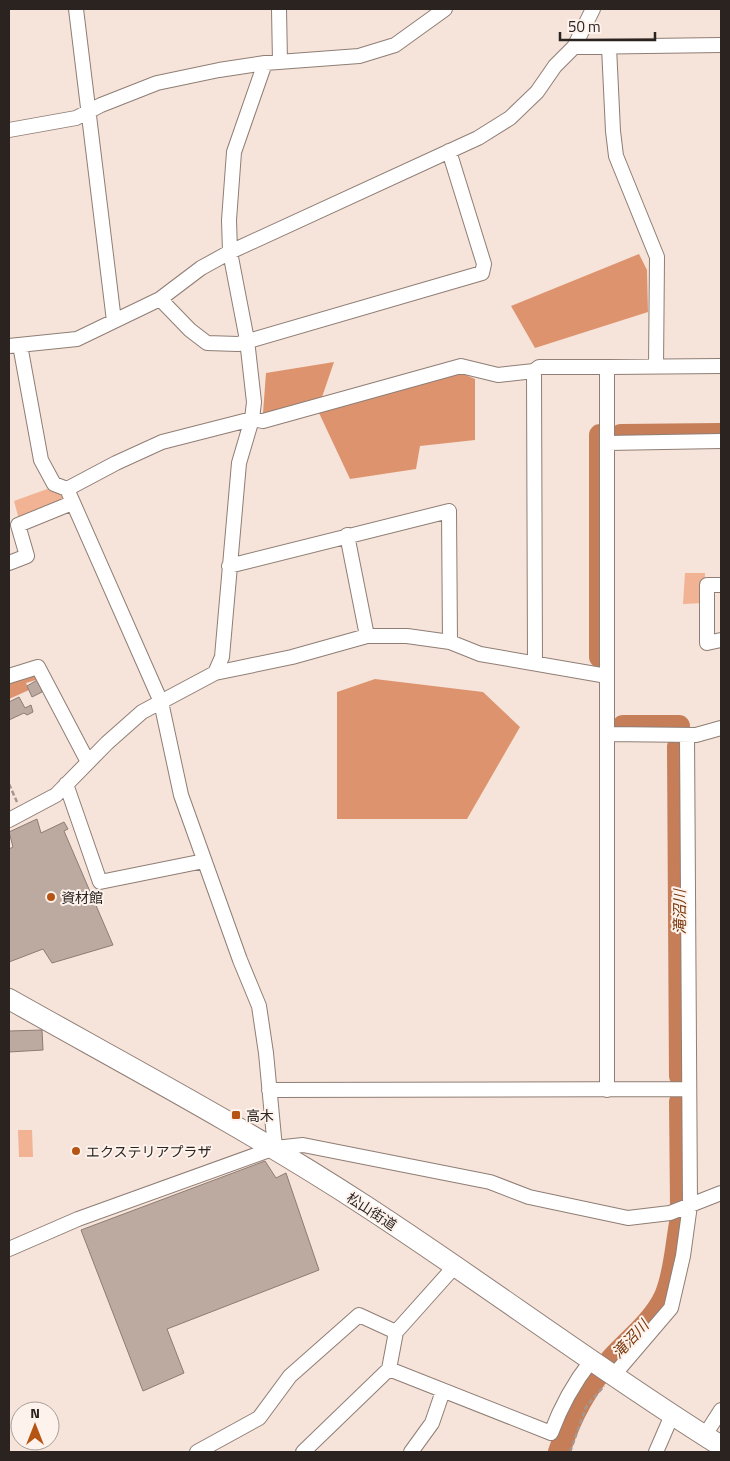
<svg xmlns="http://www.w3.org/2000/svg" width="730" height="1461" font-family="'Titillium Web','Noto Sans JP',sans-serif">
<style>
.green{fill:#f1b393}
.forest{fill:#dd946e}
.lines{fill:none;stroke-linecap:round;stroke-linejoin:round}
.river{stroke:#c67e59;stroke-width:22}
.building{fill:#bcaaa1;stroke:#8d7c73}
.street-casing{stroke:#8f7e75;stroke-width:16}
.secondary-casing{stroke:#8f7e75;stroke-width:22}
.path{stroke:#a59790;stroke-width:2.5;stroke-dasharray:5 2.5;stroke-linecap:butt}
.street{stroke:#fff;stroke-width:14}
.secondary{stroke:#fff;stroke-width:20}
.poi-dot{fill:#b65513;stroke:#fdf2ec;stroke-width:2}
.labels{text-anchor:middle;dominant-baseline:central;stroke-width:4;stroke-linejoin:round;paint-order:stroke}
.poi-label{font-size:14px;fill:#2a2320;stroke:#fdf2ec;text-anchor:start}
.street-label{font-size:14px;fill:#2a2320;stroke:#fdf2ec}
.water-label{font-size:15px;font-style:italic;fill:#773407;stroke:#fdf2ec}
</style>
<rect width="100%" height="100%" fill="#f6e3d9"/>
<path class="green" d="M50,488L72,500L20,523L14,501Z
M685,573H705L704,603L683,604Z
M18,1130H32L33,1157H19Z"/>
<path class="forest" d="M639,254L647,270L648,312L535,348L511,306Z
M334,362L321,400L263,413L266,373Z
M459,372L475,379V440L420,446L416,469L350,479L319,413Z
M35,668L39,679L26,683L29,690L9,699V676Z
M375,679L483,692L520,727L467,819H337V692Z"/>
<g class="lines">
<path class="river" d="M600,435V657
M621,435L721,434
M623,726H679
M678,747L680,1076
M680,1102L681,1204
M559,1452C571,1415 587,1386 613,1357C631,1338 654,1320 665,1296C675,1273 676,1242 681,1218"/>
</g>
<path class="building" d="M39,679L42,692L32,697L27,686Z
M19,697L25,708L31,705L33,712L27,715L24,713L9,720V702Z
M37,819L41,833L64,822L68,829L64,831L113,945L52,963L43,949L9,962V849L13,847L9,832Z
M42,1030L43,1050L9,1052V1031Z
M265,1161L276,1178L286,1173L319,1270L167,1329L184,1373L143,1391L81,1230Z"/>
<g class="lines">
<g class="street-casing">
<path id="street" d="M76,9L114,321
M279,9L280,62
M574,47L721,45
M609,47L613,131L616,156L657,257L656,367
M9,130L76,118L101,105L157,83L219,70L265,63L359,56L395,45L445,9
M160,299L190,330L207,343L238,344L482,273L484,264L449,151
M20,345L41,460L54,484L67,489L161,702L181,795L240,960L259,1006L266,1053L275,1148
M9,346L77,339L160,299L201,268L230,252L478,138L510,118L537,92L555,66L574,47L593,9
M607,443L721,441
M67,489L116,463L162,442L252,419L263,421L461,366L498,375L534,371
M347,535L367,636
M9,563L27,556L18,525L72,503
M229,566L449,511L450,642
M721,585H707V643L721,640
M535,663L534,371L539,367H607
M215,673L222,657L239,463L252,419L254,402L247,340L230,252L229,220L234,152L265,63
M9,676L38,667L88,762
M607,734L696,735L721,728
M66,784L100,882L204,861
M9,820L56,795L107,743L142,712L215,673L292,657L367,636H407L450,642L480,654L607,676
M269,1090L689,1089
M607,1090V367L721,366
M9,1249L78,1219L275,1148L303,1145L490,1182L529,1197L628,1218L670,1213L721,1193
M389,1369L551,1433C561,1406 573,1384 591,1361
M613,1376L671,1308L683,1256L690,1205L687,735
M705,1435L721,1410
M197,1452L259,1418L290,1376L359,1315L396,1332
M303,1452L389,1369L396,1332L455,1266
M411,1452L432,1423L443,1391
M656,1452L672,1415"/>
</g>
<g class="secondary-casing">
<path id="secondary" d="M9,999C128,1066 249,1130 364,1205C484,1283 599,1370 721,1446"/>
</g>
<path class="path" d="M9,784L17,802
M570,1452L586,1407L604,1386"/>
<use href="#street" class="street"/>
<use href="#secondary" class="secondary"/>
</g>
<g class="poi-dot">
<circle cx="51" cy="897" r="5"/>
<rect x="231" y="1110" width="10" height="10" rx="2.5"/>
<circle cx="76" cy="1151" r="5"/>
</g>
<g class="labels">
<g class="poi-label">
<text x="61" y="897">資材館</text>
<text x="246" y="1115">高木</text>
<text x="86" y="1151">エクステリアプラザ</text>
</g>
<g class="street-label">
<text transform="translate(372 1211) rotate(33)">松山街道</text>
</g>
<g class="water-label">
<text transform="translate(679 912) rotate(-90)">滝沼川</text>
<text transform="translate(630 1339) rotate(-47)">滝沼川</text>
</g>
</g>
<rect width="730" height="1461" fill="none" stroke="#2a2320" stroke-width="20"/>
<g transform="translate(35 1426)"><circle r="24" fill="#fdf2ec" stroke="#a99f9a"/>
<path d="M0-4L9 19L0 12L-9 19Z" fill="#b65513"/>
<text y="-8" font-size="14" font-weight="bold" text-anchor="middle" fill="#2a2320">N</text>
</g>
<path d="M560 32v8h95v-8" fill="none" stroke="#2a2320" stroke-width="2.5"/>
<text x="568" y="32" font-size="15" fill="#2a2320" stroke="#fdf2ec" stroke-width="4" paint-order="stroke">50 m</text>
</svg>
